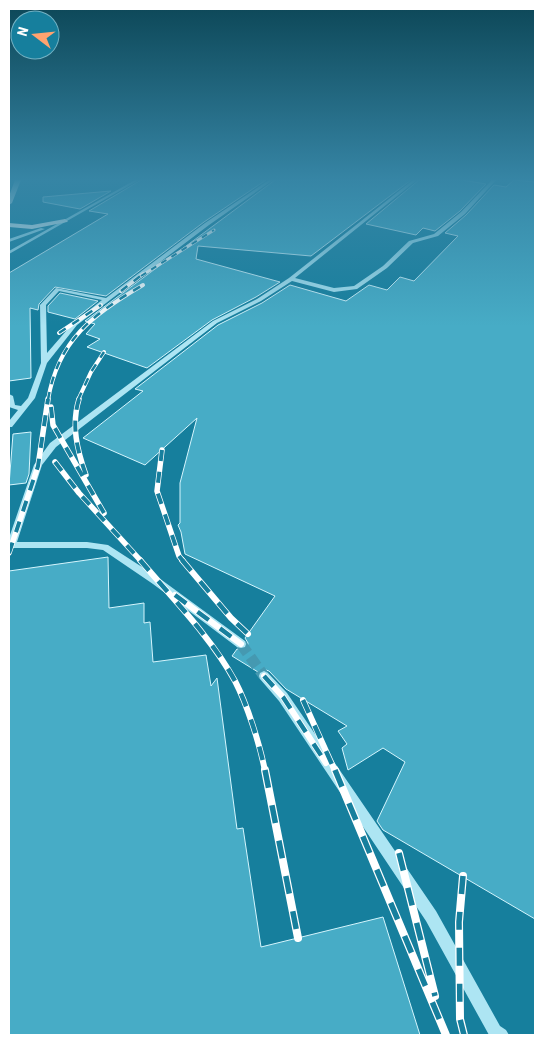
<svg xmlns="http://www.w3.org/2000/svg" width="544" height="1044" font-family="'Roboto Condensed',sans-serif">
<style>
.building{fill:#47acc6;stroke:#d5f5fd}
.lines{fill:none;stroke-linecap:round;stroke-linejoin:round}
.minor-tunnel{stroke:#4599b1;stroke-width:11;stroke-dasharray:11 5;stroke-linecap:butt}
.minor{fill:#ade5f3;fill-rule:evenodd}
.major{fill:#f9fdff;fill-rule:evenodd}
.rail-far4-casing{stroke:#fff;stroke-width:3}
.rail-far3-casing{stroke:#fff;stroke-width:4}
.rail-far2-casing{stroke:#fff;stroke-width:5.5}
.rail-far1-casing{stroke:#fff;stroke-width:6}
.rail-casing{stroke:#fff;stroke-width:8}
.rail-far4{stroke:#167f9d;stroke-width:2;stroke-dasharray:6;stroke-linecap:butt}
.rail-far3{stroke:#167f9d;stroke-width:2.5;stroke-dasharray:8;stroke-linecap:butt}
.rail-far2{stroke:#167f9d;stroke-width:4;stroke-dasharray:11;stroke-linecap:butt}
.rail-far1{stroke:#167f9d;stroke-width:4.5;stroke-dasharray:14;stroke-linecap:butt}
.rail{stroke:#167f9d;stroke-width:5.5;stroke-dasharray:18;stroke-linecap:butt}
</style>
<rect width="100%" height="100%" fill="#167f9d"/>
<path class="building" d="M141,180H266L204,222L106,296L55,287L39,304L38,310L30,308L31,378L9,381V273L108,214L89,211Z
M275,180H411L311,256L198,246L196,259L280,282L256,297L212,320L147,368L87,347L100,339L86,334L95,324L85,321Z
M419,180H462L486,184L460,211L435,231L423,228L416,235L366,224Z
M514,180L535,182V919L383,830L377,821L405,762L383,748L348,770L342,748L347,744L338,731L347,726L286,689L269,671L263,669L258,672L232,656L237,649L247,648L248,643L245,638L275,596L185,554L181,532L178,525L180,523V483L197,418L145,465L83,438L143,391L135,389L218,325L262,303L290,285L346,301L369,285L387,290L400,277L414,281L458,236L445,233L466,215L494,185L506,187Z
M111,191L80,209L43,202V197Z
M60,293L98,301L75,319L48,312V306Z
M31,432L29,474L26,483L9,485L13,434Z
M108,557L109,608L144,603V623L150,622L153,662L206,655L211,686L217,678L237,829L243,828L261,947L383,917L420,1035H9V571Z"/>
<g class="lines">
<path class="minor-tunnel" d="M241,644L264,676"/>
<path class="minor" d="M135,180H139L9,254V251Z
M269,180H273L209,225L77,325L47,363L35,398L12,427H9V421L18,410L9,407V394L13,396L15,405L21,406L28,398L41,363L40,305L56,288L106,298L205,223ZM59,291L102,300L73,323L47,353L46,305Z
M413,180H417L295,278L334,288L354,286L383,266L409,241L434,234L461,212L492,180H496L465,214L438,236L413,243L387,268L357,289L334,292L292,281L261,301L217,323L56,447L42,465L17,542H87L108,545L159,578L245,641L246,644L245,647L241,648L237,647L153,584L103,550L87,548H9V538L34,465L50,443L213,321L257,299L289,278Z
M41,228L45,229L9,242V239Z
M264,671L268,673L287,693L436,911L500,1026L506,1030L509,1035H489L426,921L279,701L260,679L259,676L260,673Z"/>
<path class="major" d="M15,180H21L12,203L9,205V196Z
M65,219L68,221L67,222L32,229L9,227V223L32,225Z"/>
<g class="rail-far4-casing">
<path id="rail-far4" d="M141,276L214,230"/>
</g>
<g class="rail-far3-casing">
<path id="rail-far3" d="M121,291L143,274
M59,333L101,305
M48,400C58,340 93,314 143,285
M78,400L91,372L104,352"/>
</g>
<g class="rail-far2-casing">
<path id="rail-far2" d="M79,399C71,425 77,450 86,475
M51,407L53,425L104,513
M162,450L157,491L179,556L183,561
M55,462L79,493L141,561
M9,553L38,466L48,399"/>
</g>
<g class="rail-far1-casing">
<path id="rail-far1" d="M140,560C172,598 211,637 235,681C247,704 260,745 265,771
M182,560L231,618L248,634
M175,595L241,644
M264,676L283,697L326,763
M303,700L335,771"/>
</g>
<g class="rail-casing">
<path id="rail" d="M265,770L298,938
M335,770L446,1035
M399,853L435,996
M463,876L459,922L460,1019L464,1035"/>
</g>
<use href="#rail-far4" class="rail-far4"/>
<use href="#rail-far3" class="rail-far3"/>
<use href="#rail-far2" class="rail-far2"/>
<use href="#rail-far1" class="rail-far1"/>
<use href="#rail" class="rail"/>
</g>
<linearGradient id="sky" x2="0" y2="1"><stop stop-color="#0c4656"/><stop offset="0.55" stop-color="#3685a5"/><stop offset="1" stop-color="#3685a5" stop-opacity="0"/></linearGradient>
<rect width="544" height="326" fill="url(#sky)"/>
<rect width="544" height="1044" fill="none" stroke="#ffffff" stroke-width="20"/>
<g transform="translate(35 35) rotate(286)"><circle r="24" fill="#167f9d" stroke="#73b2c4"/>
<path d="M0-4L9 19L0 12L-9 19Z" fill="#ffa36f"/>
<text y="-8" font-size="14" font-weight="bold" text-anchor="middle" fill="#ffffff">N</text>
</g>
</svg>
